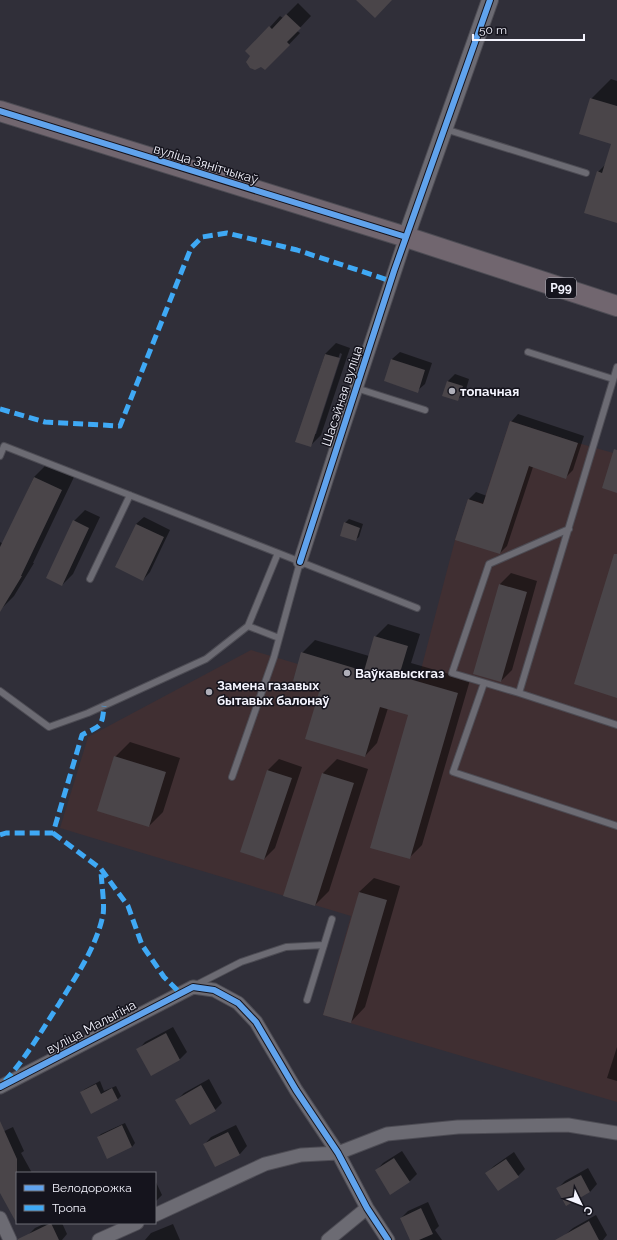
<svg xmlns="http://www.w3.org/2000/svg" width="617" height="1240" font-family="Raleway,sans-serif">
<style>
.industrial{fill:#402f32}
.shadow{fill:#0007;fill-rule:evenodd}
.building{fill:#4a4549}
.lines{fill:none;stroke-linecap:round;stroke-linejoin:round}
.service-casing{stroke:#4d4c54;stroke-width:8}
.minor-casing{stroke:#4d4c54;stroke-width:15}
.tertiary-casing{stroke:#4d4c54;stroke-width:18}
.primary-casing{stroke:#4d4c54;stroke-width:22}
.service{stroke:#6c6b73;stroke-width:6}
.minor{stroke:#6c6b73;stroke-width:13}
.tertiary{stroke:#6c6b73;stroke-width:16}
.primary{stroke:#71666f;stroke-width:20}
.quiet{stroke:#3fa9f5;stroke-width:5;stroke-dasharray:10 5;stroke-linecap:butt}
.cycleway-casing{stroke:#15141d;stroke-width:8}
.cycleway{stroke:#60a3ed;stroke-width:6}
.poi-dot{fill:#afafb9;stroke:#15141d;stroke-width:1.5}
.labels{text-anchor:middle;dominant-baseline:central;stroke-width:3;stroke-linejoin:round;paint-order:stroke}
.shield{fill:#15141d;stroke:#b1b1ba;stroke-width:1}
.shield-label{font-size:12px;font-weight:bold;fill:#f4f4fe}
.street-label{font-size:13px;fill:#f4f4fe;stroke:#15141d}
.poi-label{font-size:13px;font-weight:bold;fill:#f4f4fe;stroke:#15141d;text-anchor:start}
</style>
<rect width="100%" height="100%" fill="#302f39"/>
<path class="industrial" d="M510,421L578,443L617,454V1102L323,1015L351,916L60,828L88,737L251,650L298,664L293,681L388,709L399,676L418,681L455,540L468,499L483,503Z"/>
<path class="shadow" d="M298,3L311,16L297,31L300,33L276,58L270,27L280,16L283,18Z
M611,79L617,81V222L598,172L606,164L612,143L591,99Z
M336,343L350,348L321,435L310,446L297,441L325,354ZM340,353L342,354L316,434H314Z
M400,352L432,363L425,384L417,391L385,381L392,359Z
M455,374L469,379L465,393L457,400L443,395L448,381Z
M518,414L584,436L573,470L566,477L533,467L507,546L500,553L456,539L469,499L476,492L487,496L511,422Z
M47,464L74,477L33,563H34L14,596L1,609L0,542L3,544L34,477Z
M85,510L100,517L73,574L62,585L74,521Z
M144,517L170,530L150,572L143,580L136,524Z
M349,519L363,524L359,537L355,540L345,523Z
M511,573L537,581L512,670L501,681L500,584Z
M388,624L420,634L411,663L470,680L422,845L409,858L410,715L388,708L377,743L365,756L322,689L302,653L315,640L369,656L375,637Z
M130,742L180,758L163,812L149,826L115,757Z
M279,759L302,767L275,848L264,859L241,851L268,770Z
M337,759L368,769L329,891L315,905L323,773Z
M374,878L400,886L365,1007L351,1022L359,892Z
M173,1027L187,1052L180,1059L151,1075L138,1050L145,1042Z
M617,1047V1081L607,1078Z
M209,1079L222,1103L215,1110L177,1100L184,1093Z
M100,1081L104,1091L116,1086L121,1096L118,1099L81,1092L85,1089Z
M125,1123L135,1143L132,1147L98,1137L101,1134Z
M236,1125L247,1146L240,1154L215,1166L204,1145L211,1137Z
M13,1127L24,1151L21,1153L32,1173H17V1214L0,1191V1133Z
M402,1151L417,1174L409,1182L376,1171L383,1163Z
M514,1152L525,1169L518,1176L487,1173L494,1166Z
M588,1168L597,1184L590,1192L558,1188L565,1181Z
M155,1180L162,1195L155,1202Z
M428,1202L439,1226L435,1230L442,1240H411L401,1218L408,1211Z
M596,1215L607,1235L603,1240H568L565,1235L573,1228Z
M46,1223H62L67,1234L62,1240H30L28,1235L35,1228Z
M173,1224L180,1240H145L151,1233Z"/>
<path class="building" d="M356,0H392L375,18Z
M286,14L301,28L287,42L290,45L265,70L261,67L255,70L250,68L246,62L250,56L245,51L269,26L272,29Z
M590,98L617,106V223L584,213L597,171L602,173L611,144L579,134Z
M325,354L340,358L311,447L295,442Z
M391,359L425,370L418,393L384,381Z
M447,381L463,386L458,401L442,396Z
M510,421L578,443L566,479L529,466L500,554L455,540L468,499L483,504Z
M614,449L617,450V493L602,488Z
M34,477L62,490L21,576H22L0,612V547Z
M73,520L89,528L62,586L46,578Z
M344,522L360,528L356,541L340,536Z
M136,524L164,537L143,581L115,567Z
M614,554H617V698L574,684Z
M499,584L527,592L501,682L473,674Z
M374,636L408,646L399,676L458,693L410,859L370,848L408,715L380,707L365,757L305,739L320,689L293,681L301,652L364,671Z
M114,756L166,772L149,827L97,811Z
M267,770L292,778L264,860L240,852Z
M322,773L354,783L315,906L283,896Z
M359,892L387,900L351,1023L323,1015Z
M166,1033L180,1060L151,1076L136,1049Z
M96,1084L101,1094L112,1088L118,1100L91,1114L80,1092Z
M201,1085L216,1111L190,1125L175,1100Z
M0,1121L17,1159V1224L0,1193Z
M122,1125L132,1147L107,1159L97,1137Z
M228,1132L240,1155L215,1167L203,1144Z
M394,1158L410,1182L390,1195L375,1170Z
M506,1159L519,1177L498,1191L485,1173Z
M581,1175L590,1192L566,1206L556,1188Z
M421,1208L433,1234L419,1240H410L400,1218Z
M589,1221L599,1240H555Z
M51,1223L59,1240H18V1239Z"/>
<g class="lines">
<g class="service-casing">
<path id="service" d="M445,129L586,173
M528,352L613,379
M617,367L519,693L617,725
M356,388L425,410
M0,456L4,446L278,553
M90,579L130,495
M248,626L279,638
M484,683L453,772L617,826
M0,691L49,727L88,713L206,659L248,626L278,553L417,608
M519,693L452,673L489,564L569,529
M232,777L274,657L300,562
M196,985L241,962L286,947L324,945
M307,1000L332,919"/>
</g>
<g class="minor-casing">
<path id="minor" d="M300,562L340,437L406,237
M0,1087L193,987L214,990L238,1003L256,1022L296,1090L338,1153L367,1208L388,1240
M155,1215L265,1164L301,1155L338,1153L387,1134L458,1127L568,1125L617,1133
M0,1218L10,1240
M99,1240L137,1223
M328,1240L367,1208"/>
</g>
<g class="tertiary-casing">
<path id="tertiary" d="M406,237L490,0"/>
</g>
<g class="primary-casing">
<path id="primary" d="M0,111L406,237L617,306"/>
</g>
<use href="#service" class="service"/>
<use href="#minor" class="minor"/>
<use href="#tertiary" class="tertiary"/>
<use href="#primary" class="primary"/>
<path class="quiet" d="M0,409L45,422L120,426L191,248L202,237L227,233L297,250L391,281
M53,833L101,869L128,906L142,945L164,977L180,993
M0,835L6,833H53L82,735C101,725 102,728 104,706
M5,1081C26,1058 42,1030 59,1004C76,976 96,948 103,915C105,904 101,881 101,869"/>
<g class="cycleway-casing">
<path id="cycleway" d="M0,111L406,237
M300,562L394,271L490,0
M0,1087L193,987L214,990L238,1003L256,1022L296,1090L338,1153L367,1208L388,1240"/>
</g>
<use href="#cycleway" class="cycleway"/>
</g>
<g class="poi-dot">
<circle cx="452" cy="391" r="4"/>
<circle cx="347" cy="673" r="4"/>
<circle cx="209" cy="692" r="4"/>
</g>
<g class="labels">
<rect class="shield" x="546" y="278" width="30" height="20" rx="3"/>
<g class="shield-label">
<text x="561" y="288">Р99</text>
</g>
<g class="street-label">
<text transform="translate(206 164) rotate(17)">вуліца Зянітчыкаў</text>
<text transform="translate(342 396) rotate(-72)">Шасэйная вуліца</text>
<text transform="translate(91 1027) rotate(-28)">вуліца Малыгіна</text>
</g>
<g class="poi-label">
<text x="460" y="391">топачная</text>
<text x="355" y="673">Ваўкавыскгаз</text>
<text x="217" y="685">Замена газавых<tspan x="217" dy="15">бытавых балонаў</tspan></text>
</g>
</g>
<rect x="16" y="1172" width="140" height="52" fill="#15141d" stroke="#6e6e77"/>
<rect x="24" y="1185" width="20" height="6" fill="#60a3ed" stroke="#6e6e77"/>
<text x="52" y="1192" font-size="12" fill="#f4f4fe">Велодорожка</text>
<rect x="24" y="1205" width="20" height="6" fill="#3fa9f5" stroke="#6e6e77"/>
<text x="52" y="1212" font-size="12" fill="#f4f4fe">Тропа</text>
<g transform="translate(581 1204) rotate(133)" stroke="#15141d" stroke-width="3" paint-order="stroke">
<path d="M0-3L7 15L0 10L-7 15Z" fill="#f4f4fe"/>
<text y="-6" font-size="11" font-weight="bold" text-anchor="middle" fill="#f4f4fe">С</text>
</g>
<path d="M473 34v6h111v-6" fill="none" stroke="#f4f4fe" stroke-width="2"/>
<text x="479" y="34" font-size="12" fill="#f4f4fe" stroke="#15141d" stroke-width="3" paint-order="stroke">50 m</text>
</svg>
